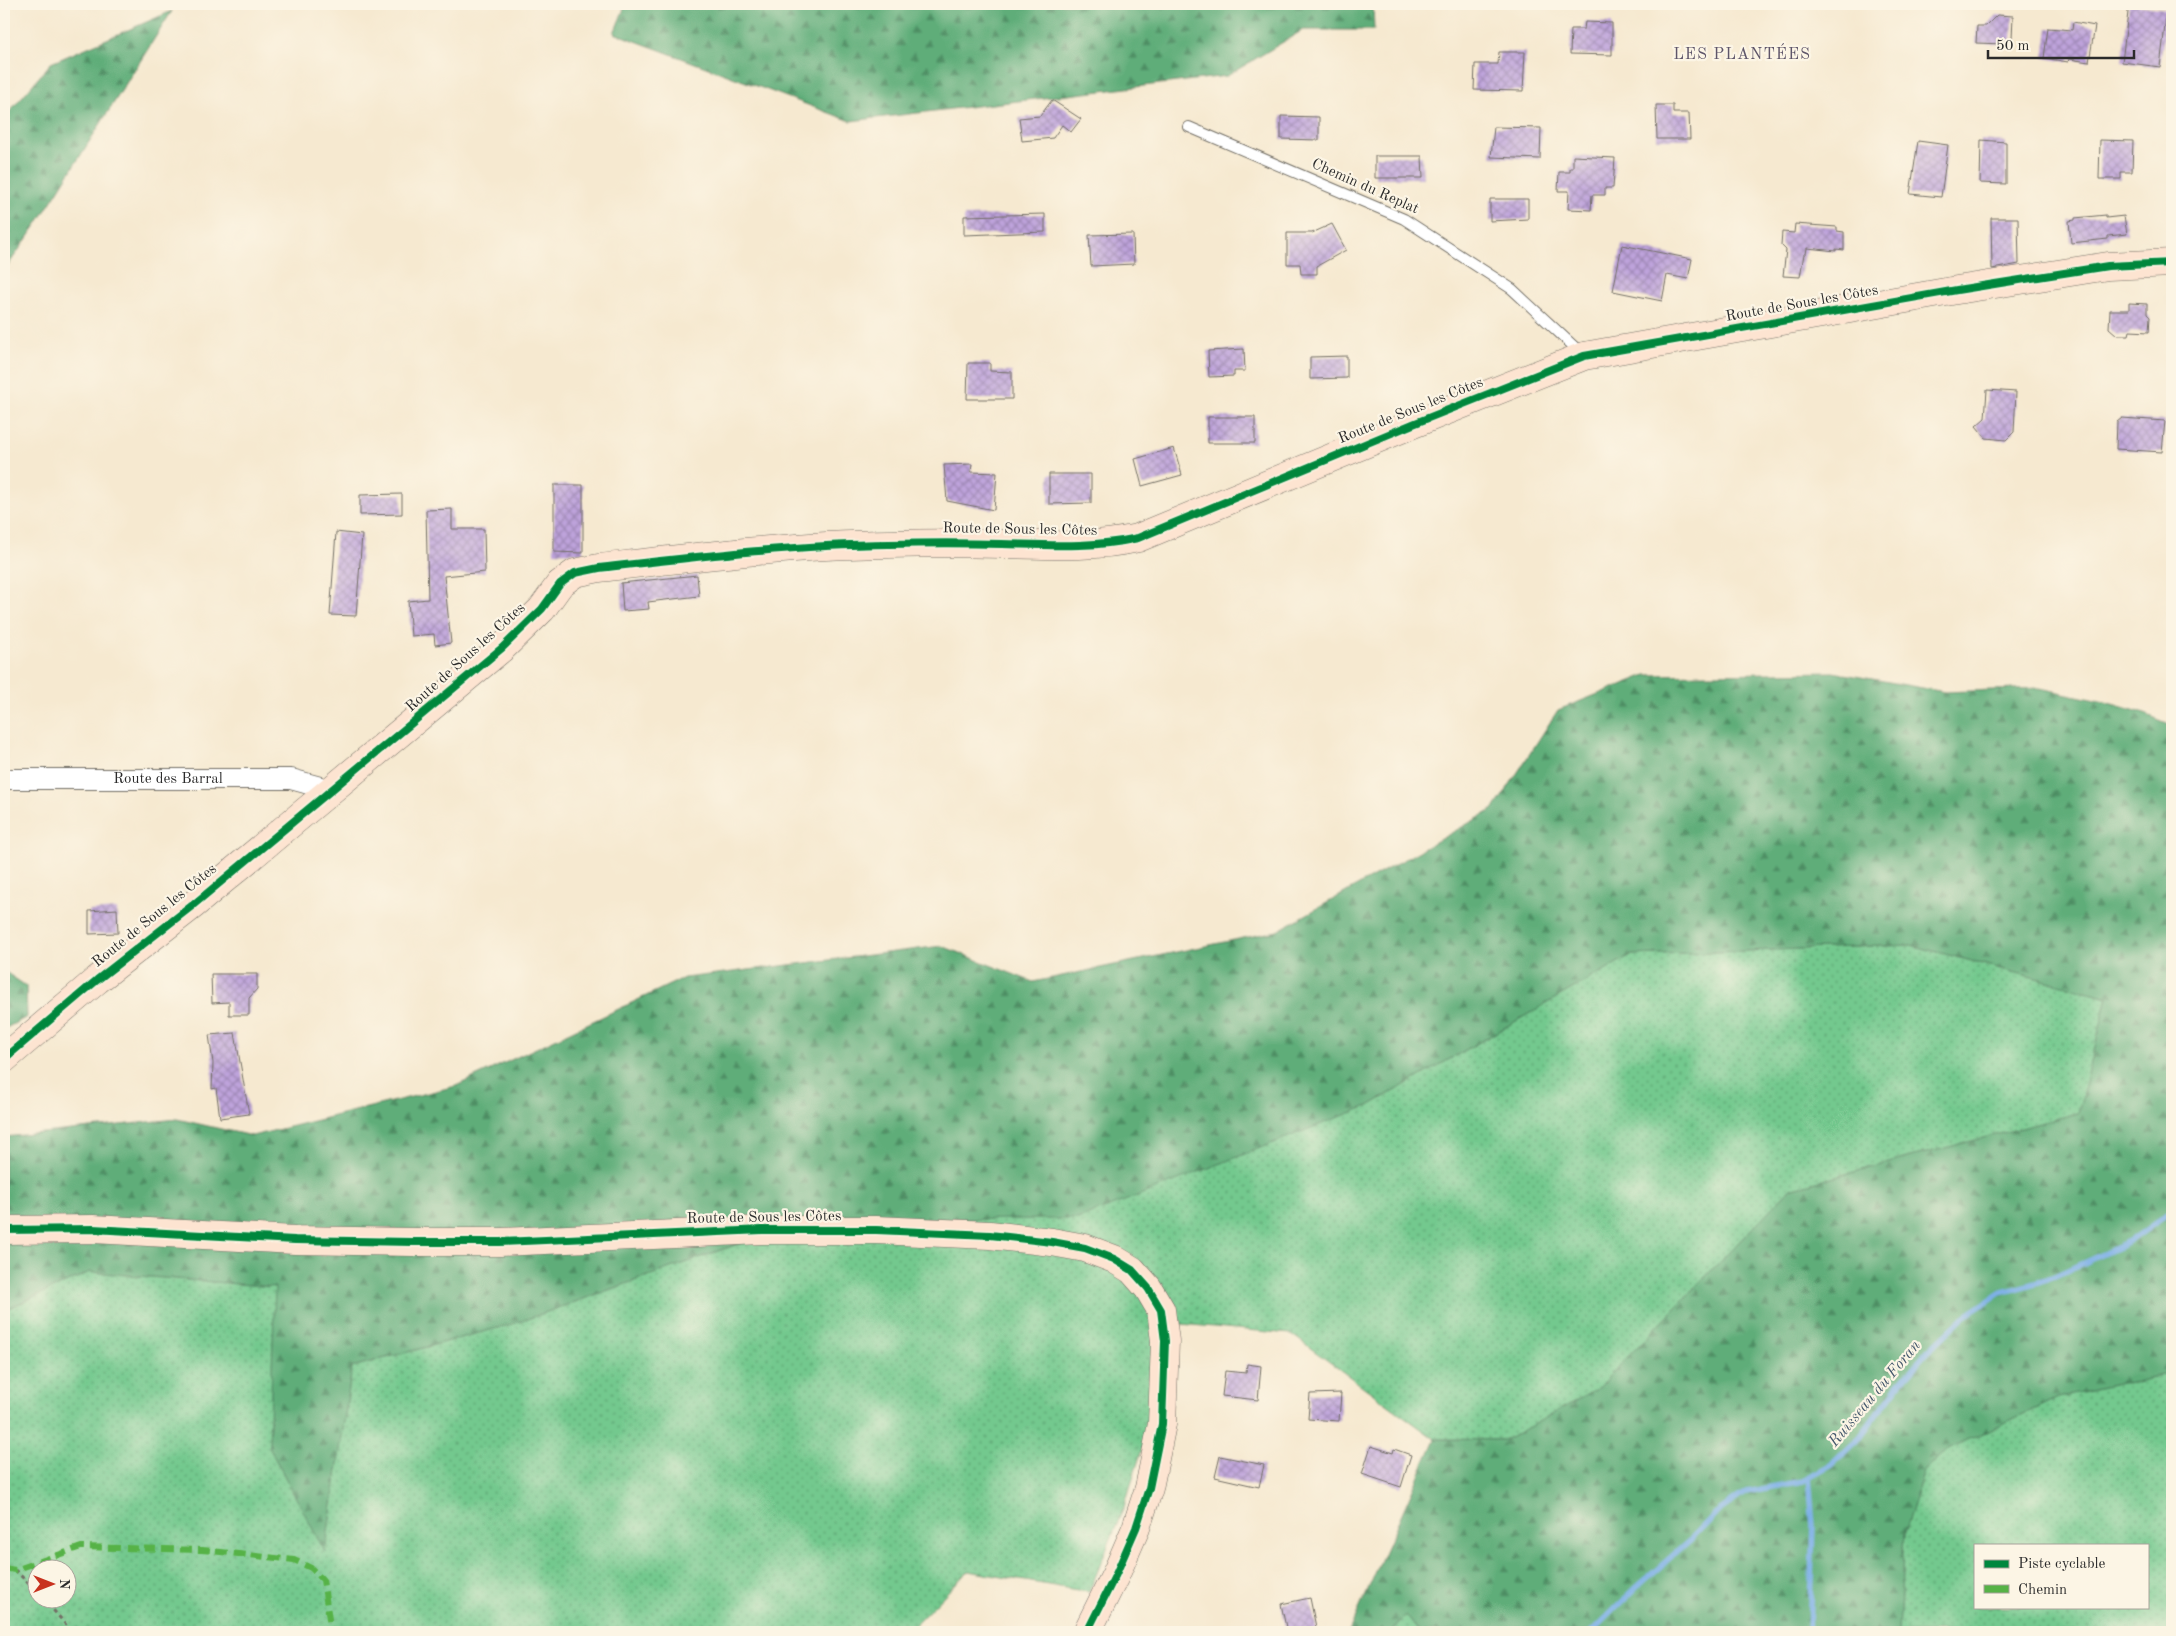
<svg xmlns="http://www.w3.org/2000/svg" width="2176" height="1636" font-family="'Old Standard TT',serif">
<style>
.grass{fill:url(#grass-dots);stroke:#4f7a5c;fill-rule:evenodd}
.forest{fill:url(#forest-firs);stroke:#446c52}
.lines{fill:none;stroke-linecap:round;stroke-linejoin:round}
.stream{stroke:#79aee7;stroke-width:5.5}
.building{fill:url(#building-cross-hatch)}
.lane-casing{stroke:#726e65;stroke-width:12}
.street-casing{stroke:#726e65;stroke-width:22}
.secondary-casing{stroke:#726e65;stroke-width:29}
.path{stroke:#726e65;stroke-width:3;stroke-dasharray:4 4;stroke-linecap:butt}
.lane{stroke:#fff;stroke-width:10}
.street{stroke:#fff;stroke-width:20}
.secondary{stroke:#fde4d1;stroke-width:28}
.quiet{stroke:#56b246;stroke-width:6;stroke-dasharray:12 6;stroke-linecap:butt}
.cycleway-casing{stroke:#fcf5e5;stroke-width:11}
.cycleway{stroke:#00873e;stroke-width:8}
.labels{text-anchor:middle;dominant-baseline:central;stroke-width:4.5;stroke-linejoin:round;paint-order:stroke}
.street-label{font-size:15px;fill:#2b2b2b;stroke:#fcf5e5}
.neighbourhood-label{font-size:16px;letter-spacing:1px;fill:#5e5569;stroke:#fcf5e5}
.water-label{font-size:16px;font-style:italic;fill:#46596d;stroke:#fcf5e5}
</style>
<defs>
<pattern id="grass-dots" width="8" height="8" patternUnits="userSpaceOnUse" patternTransform="scale(1.25)"><rect width="8" height="8" fill="#73c98e"/><path d="M2 2h.1M6 6h.1" fill="none" stroke="#5fa374" stroke-width="1.8" stroke-linecap="round"/></pattern>
<pattern id="forest-firs" width="22" height="20" patternUnits="userSpaceOnUse" patternTransform="scale(1.25)"><rect width="22" height="20" fill="#5ead79"/><path d="M5 1l3.5 6h-7zM16 11l3.5 6h-7z" fill="#4e8d63"/></pattern>
<pattern id="building-cross-hatch" width="8" height="8" patternUnits="userSpaceOnUse" patternTransform="scale(1.25)"><rect width="8" height="8" fill="#bea3db"/><path d="M0 0l8 8M0 8l8-8" fill="none" stroke="#9b85b2"/></pattern>
</defs>
<rect width="100%" height="100%" fill="#fcf5e5"/>
<filter id="ink" filterUnits="userSpaceOnUse"><feTurbulence type="fractalNoise" baseFrequency=".02" numOctaves="2"/><feDisplacementMap in="SourceGraphic" scale="10" xChannelSelector="R" yChannelSelector="G"/><feConvolveMatrix kernelMatrix="1 2 1 2 8 2 1 2 1" color-interpolation-filters="sRGB"/></filter>
<filter id="wash" filterUnits="userSpaceOnUse"><feTurbulence type="fractalNoise" baseFrequency=".0096" numOctaves="4" result="noise"/><feDisplacementMap in="SourceGraphic" scale="20" xChannelSelector="R" yChannelSelector="G"/><feGaussianBlur stdDeviation="1.12" result="paint"/><feColorMatrix in="noise" values="0 0 0 0 0 0 0 0 0 0 0 0 0 0 0 0 0 1.4 0 .05"/><feComposite in="paint" operator="in"/></filter>
<g filter="url(#wash)">
<rect width="100%" height="100%" fill="#f6e9d0"/>
<path class="grass" d="M1911,945L2108,997L2078,1113L1790,1189L1597,1389L1506,1440L1435,1439L1291,1334L1181,1324L1124,1507L1089,1592L968,1571L908,1632H4V1310L90,1272L276,1287L269,1447L325,1551L352,1367L516,1323L805,1220L1368,1106L1631,955ZM38,1568H68V1598H38Z
M2172,1373V1632H1899L1904,1532L1924,1470L1948,1449L2058,1398ZM1975,1545H2147V1607H1975Z
M1406,1615L1419,1632H1391Z"/>
<path class="forest" d="M626,4H1373L1374,30H1303L1227,76L851,121L614,33Z
M172,11L37,224L4,271V118L51,63Z
M1833,672L1945,692L2040,688L2105,702L2140,712L2172,725V1373L2058,1398L1948,1449L1924,1470L1904,1532L1899,1632H1419L1406,1615L1390,1632H1349L1435,1439L1506,1440L1597,1389L1790,1189L2078,1113L2108,997L1911,945L1631,955L1368,1106L1078,1219L805,1220L516,1323L352,1367L325,1552L269,1447L275,1287L90,1272L4,1310V1137L177,1119L252,1136L456,1086L684,978L942,946L1033,982L1277,931L1494,809L1558,710L1646,675Z
M4,971L26,986L27,1017L4,1029Z"/>
<g class="lines">
<path class="stream" d="M1809,1477L1813,1526L1809,1632
M1592,1632L1636,1588L1689,1541L1716,1513L1746,1492L1803,1481L1832,1465L1857,1441L1899,1384L1926,1353L1964,1317L2000,1293L2046,1280L2129,1242L2172,1211"/>
</g>
<g id="blocks">
<path class="building" d="M2129,4L2167,9L2160,67L2122,62Z
M1997,15L2013,16L2012,38L2004,44L1976,43L1977,26H1986Z
M1585,22L1612,23V55L1570,54L1571,29H1584Z
M2073,22L2095,26L2089,62L2069,59L2068,62L2044,58L2048,28L2072,30Z
M1499,52H1525L1523,91L1474,90L1475,64H1498Z
M1052,100L1081,119L1071,132L1062,125L1053,138L1022,141L1019,118L1040,116Z
M1656,105H1673V113H1689L1690,139H1657Z
M1281,116L1319,117V140L1281,139Z
M1494,127L1541,128L1540,159L1491,157Z
M1981,140L2006,142V184L1980,183Z
M2100,140L2133,141L2132,172H2121V179H2099Z
M1918,141L1948,145L1941,197L1910,194Z
M1375,156H1422L1423,178H1375Z
M1573,156L1615,158L1613,188H1605V195H1592L1591,210L1568,209L1569,191H1558L1559,172H1570V168H1573Z
M1490,199H1528V219L1490,221Z
M1045,214V232L964,235V216Z
M2106,215V218L2124,216L2127,234L2108,236V239L2071,243L2069,221L2075,220V218Z
M1991,218H2018L2019,264L1992,269Z
M1332,224L1346,250L1317,266V274H1301L1300,264H1287V233H1312Z
M1795,224L1837,227V231L1844,232V250L1836,249V251L1807,248L1806,254H1804L1800,277L1783,276L1786,250L1781,245L1782,232L1794,233Z
M1133,234L1134,264L1091,266L1089,235Z
M1622,245L1692,259L1688,279L1667,275L1662,301L1613,291Z
M2129,303L2147,304V314L2150,317L2149,332L2130,331L2129,335H2117L2109,328L2110,310H2129Z
M1244,349L1245,371H1234V376L1209,377L1208,351Z
M1347,356V378L1310,379V357Z
M968,363H990V371L1012,372V399H967Z
M1987,390L2016,392L2014,432L2006,440L1986,438L1976,426L1985,418Z
M1208,417H1255V443H1208Z
M2122,418L2165,421L2162,452L2116,449L2117,422Z
M1174,448L1182,475L1142,486L1135,459Z
M972,464L971,472L997,473L994,510L947,501L944,465Z
M1049,474H1091V503L1049,504Z
M554,485H583V553L554,552Z
M402,494V514L360,515V495Z
M452,509V529H484L485,572L444,576L451,643L435,645L434,634L411,636L408,601L428,599L426,510Z
M336,532L362,535L356,616L330,615Z
M697,575L699,596L648,602L649,609L623,611L621,583Z
M117,909L118,933L89,934V911Z
M211,974H257V989L249,998V1015H229V1002L212,1003Z
M235,1033L249,1114L220,1118L216,1088L212,1089L213,1063L209,1035Z
M1247,1364L1261,1366L1258,1400L1222,1396L1225,1371L1246,1373Z
M1341,1393L1339,1421L1308,1419L1310,1394Z
M1371,1446L1393,1453L1394,1449L1411,1455L1401,1487L1362,1474Z
M1220,1456L1264,1465L1259,1487L1215,1477Z
M1310,1598L1317,1632H1287L1281,1604Z"/>
</g>
</g>
<g filter="url(#ink)">
<use href="#blocks" fill-opacity="0" stroke="#726e65" stroke-width="1"/>
<g class="lines">
<g class="lane-casing">
<path id="lane" d="M1189,127L1404,219L1512,289L1582,354"/>
</g>
<g class="street-casing">
<g id="street">
<path id="s1" d="M4,779H291L331,790"/>
</g>
</g>
<g class="secondary-casing">
<path id="secondary" d="M4,1059L97,980L193,905L502,648L542,609L560,584L575,573L599,568C695,557 792,545 889,544C927,543 964,543 1002,544C1048,545 1093,548 1138,538L1413,424L1584,356L1957,290L2108,266L2172,263
M4,1230L93,1229L295,1240L413,1242H500L762,1230H876L990,1235L1052,1242L1085,1248L1114,1259L1132,1270L1148,1288L1161,1310L1165,1341L1162,1424L1149,1488L1136,1528L1116,1574L1087,1632"/>
</g>
<path class="path" d="M15,1570L38,1593
M43,1598L72,1632"/>
<use href="#lane" class="lane"/>
<use href="#street" class="street"/>
<use href="#secondary" class="secondary"/>
<path class="quiet" d="M4,1568L15,1570L81,1547L202,1550L294,1560L311,1568L323,1580L331,1632"/>
<g class="cycleway-casing">
<path id="cycleway" d="M4,1059L97,980L193,905L502,648L542,609L560,584L575,573L599,568C695,557 792,545 889,544C927,543 964,543 1002,544C1048,545 1093,548 1138,538L1413,424L1584,356L1957,290L2108,266L2172,263
M4,1230L93,1229L295,1240L413,1242H500L762,1230H876L990,1235L1052,1242L1085,1248L1114,1259L1132,1270L1148,1288L1161,1310L1165,1341L1162,1424L1149,1488L1136,1528L1116,1574L1087,1632"/>
</g>
<use href="#cycleway" class="cycleway"/>
</g>
</g>
<g class="labels">
<g class="street-label">
<text transform="translate(1365 187) rotate(24)">Chemin du Replat</text>
<text transform="translate(1802 304) rotate(-10)">Route de Sous les Côtes</text>
<text transform="translate(1411 411) rotate(-22)">Route de Sous les Côtes</text>
<text transform="translate(1020 530) rotate(1)">Route de Sous les Côtes</text>
<text transform="translate(466 658) rotate(-42)">Route de Sous les Côtes</text>
<text stroke="none"><textPath href="#s1" startOffset="164">Route des Barral</textPath></text>
<text transform="translate(155 916) rotate(-39)">Route de Sous les Côtes</text>
<text transform="translate(764 1218) rotate(-1)">Route de Sous les Côtes</text>
</g>
<g class="neighbourhood-label">
<text x="1742" y="55">LES PLANTÉES</text>
</g>
<g class="water-label">
<text transform="translate(1875 1394) rotate(-50)">Ruisseau du Foran</text>
</g>
</g>
<rect width="2176" height="1636" fill="none" stroke="#fcf5e5" stroke-width="20"/>
<rect x="1974" y="1544" width="175" height="65" fill="#fcf5e5" stroke="#a8a49b"/>
<rect x="1984" y="1560" width="25" height="8" fill="#00873e" stroke="#a8a49b"/>
<text x="2018" y="1568" font-size="15" fill="#2b2b2b">Piste cyclable</text>
<rect x="1984" y="1585" width="25" height="8" fill="#56b246" stroke="#a8a49b"/>
<text x="2018" y="1594" font-size="15" fill="#2b2b2b">Chemin</text>
<g transform="translate(52 1584) rotate(90)"><circle r="24" fill="#fcf5e5" stroke="#a8a49b"/>
<path d="M0-4L9 19L0 12L-9 19Z" fill="#c8321e"/>
<text y="-8" font-size="14" font-weight="bold" text-anchor="middle" fill="#2b2b2b">N</text>
</g>
<path d="M1988 50v8h146v-8" fill="none" stroke="#2b2b2b" stroke-width="2.5"/>
<text x="1996" y="50" font-size="15" fill="#2b2b2b" stroke="#fcf5e5" stroke-width="4" paint-order="stroke">50 m</text>
</svg>
